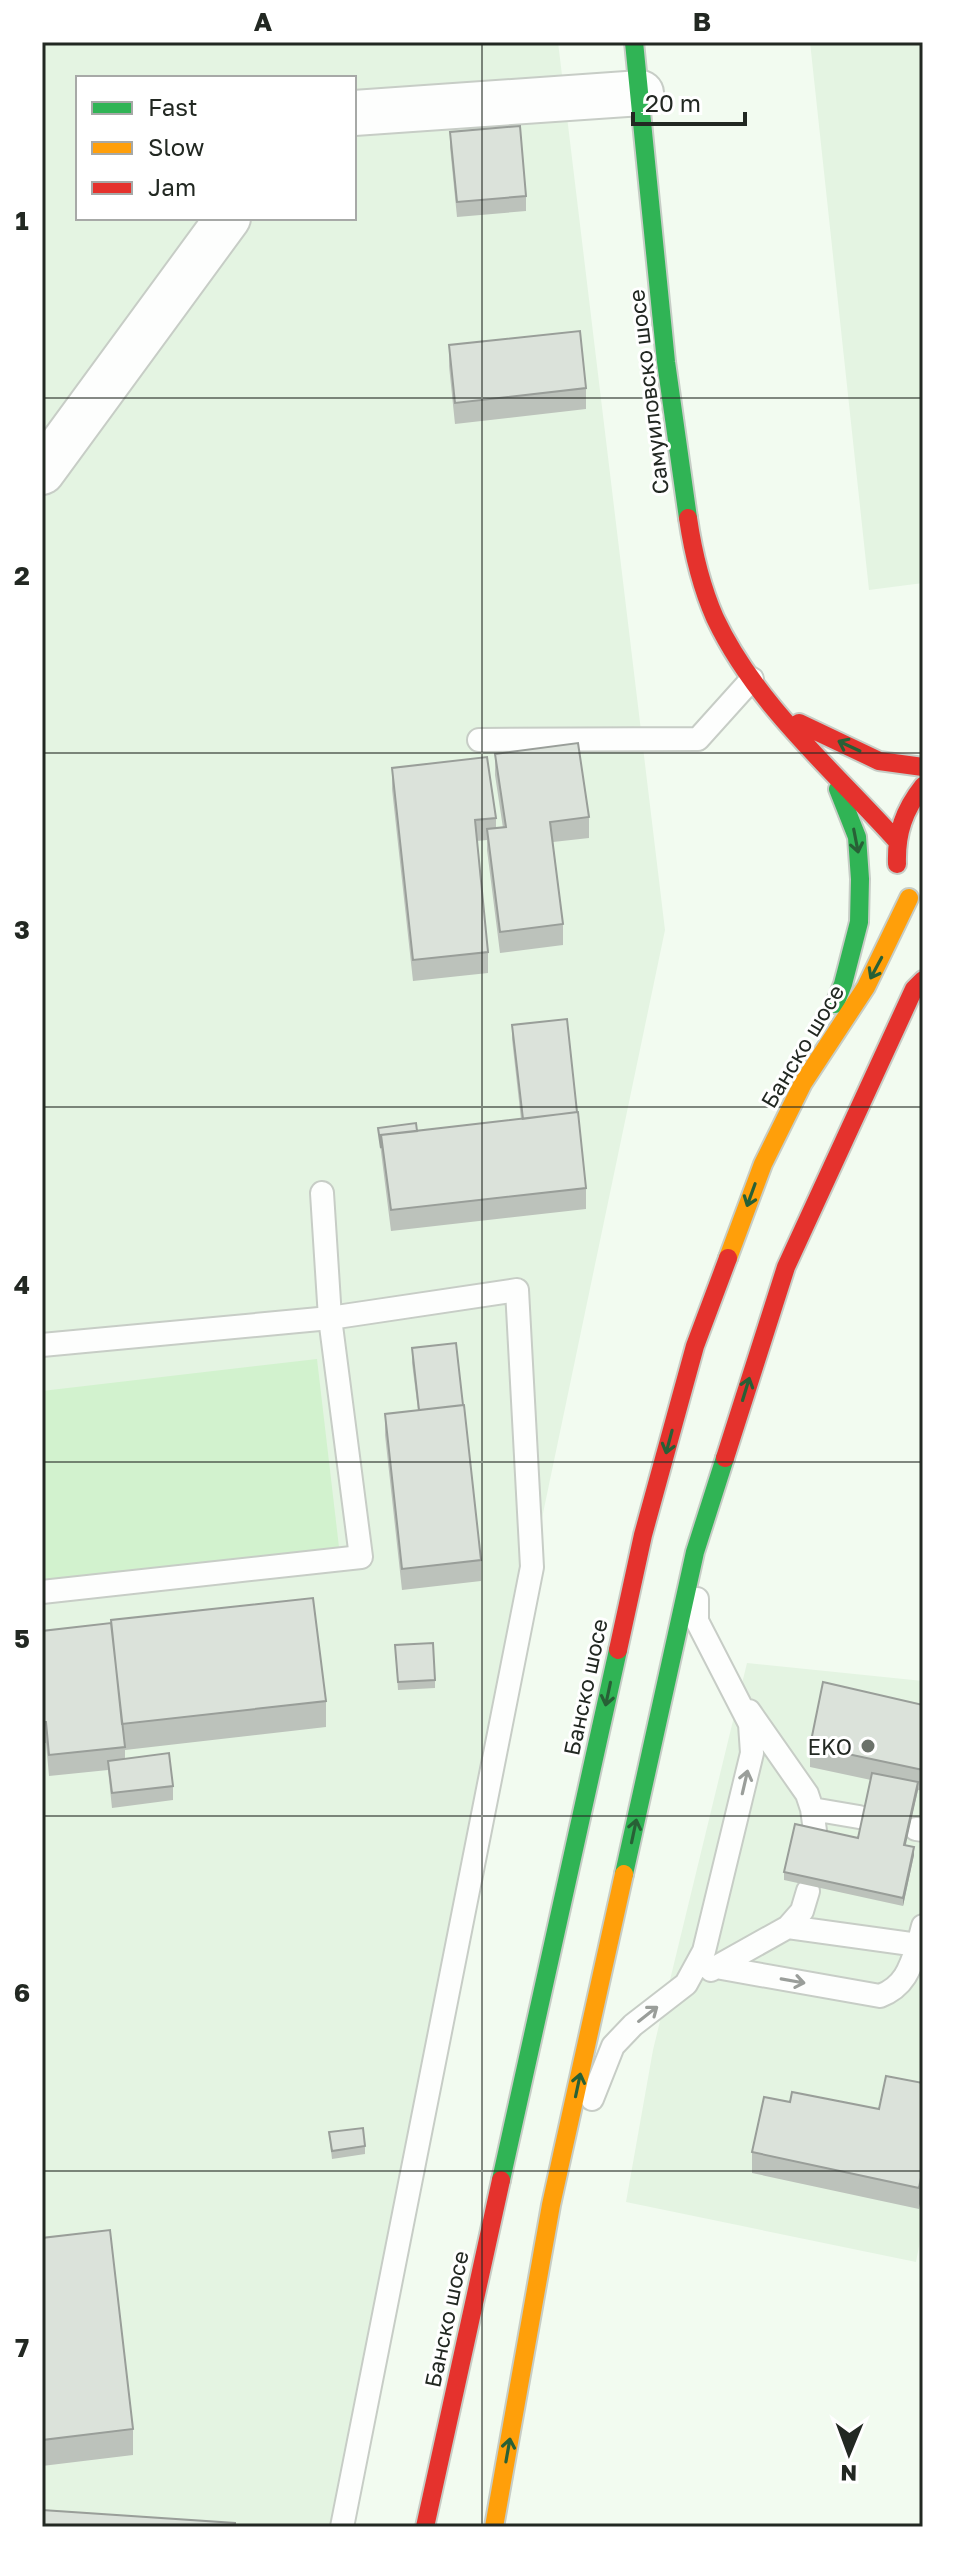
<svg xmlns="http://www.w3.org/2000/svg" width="965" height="2569" font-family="'Golos Text',sans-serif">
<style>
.built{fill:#e4f4e2;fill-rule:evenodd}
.green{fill:#d2f2ce}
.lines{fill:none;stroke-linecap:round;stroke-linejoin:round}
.lane-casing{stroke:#c7cdc6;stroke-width:26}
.street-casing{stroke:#c7cdc6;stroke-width:48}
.fast-casing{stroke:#c7cdc6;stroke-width:22}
.slow-casing{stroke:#c7cdc6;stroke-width:22}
.jam-casing{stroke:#c7cdc6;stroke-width:22}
.lane{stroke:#fdfefd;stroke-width:22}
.street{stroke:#fdfefd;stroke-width:44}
.fast{stroke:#30b455;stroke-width:18}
.slow{stroke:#ff9f0a;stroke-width:18}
.jam{stroke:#e5322d;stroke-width:18}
.wall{fill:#bcc2bb}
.shaded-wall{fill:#999e99}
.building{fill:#dbe2da;stroke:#999e99;stroke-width:2}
.oneway{stroke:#286036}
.oneway2{stroke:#9a9e9a}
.grid{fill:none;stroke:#222822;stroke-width:2;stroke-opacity:0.55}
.poi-dot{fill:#6b726a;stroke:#fff;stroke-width:3}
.labels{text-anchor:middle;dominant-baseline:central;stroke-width:6;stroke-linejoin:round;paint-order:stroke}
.street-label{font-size:22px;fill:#222822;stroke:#fff}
.poi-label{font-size:22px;fill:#222822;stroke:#fff;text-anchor:end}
.neatline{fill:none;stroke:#222822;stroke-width:3}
.grid-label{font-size:26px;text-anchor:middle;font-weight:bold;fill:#222822}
</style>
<rect width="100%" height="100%" fill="#f2fbf0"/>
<path class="built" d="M42,42H558L665,930L331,2527H42ZM78,78H354V218H78Z
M810,42H923V583L869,590Z
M747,1663L923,1681V2226L916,2262L626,2202L653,2050Z"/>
<path class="green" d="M317,1359L339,1547L42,1582V1391Z"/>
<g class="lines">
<g class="lane-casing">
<path id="lane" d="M479,740L698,739L752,679
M42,1345L330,1318L517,1290L532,1567L342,2527
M42,1592L361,1557L330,1318L322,1193
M749,1711L807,1794L812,1809L815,1831
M812,1809L859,1817
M916,1829L923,1830
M788,1927L918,1945L923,1926
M716,1967L880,1996C904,1987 910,1969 918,1945
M711,1970L788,1927L802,1911L808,1891
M592,2099L613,2046L633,2025L686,1984L704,1951L752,1753L750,1724L697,1621V1599"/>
</g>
<g class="street-casing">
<path id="street" d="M354,113L641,93
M42,472L228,218"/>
</g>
<g class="fast-casing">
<path id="fast" d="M634,42L666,362L688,518
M835,1004L843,984L859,922L860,879L857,837L838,789
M624,1874L695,1552L725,1458
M501,2180L618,1650"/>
</g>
<g class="slow-casing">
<path id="slow" d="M728,1258L763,1164L803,1083L866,987L909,898
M494,2527L551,2205L624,1874"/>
</g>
<g class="jam-casing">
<path id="jam" d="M688,518C693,552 701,586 715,618C756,705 833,770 896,840
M799,723L879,761L923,767
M897,864C896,833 904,810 923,786
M725,1458L786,1267L914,989L923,980
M618,1650L643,1535L695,1346L728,1258
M425,2527L501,2180"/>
</g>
<use href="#lane" class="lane"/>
<use href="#street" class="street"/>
<use href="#fast" class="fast"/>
<use href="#slow" class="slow"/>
<use href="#jam" class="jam"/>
</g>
<path class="wall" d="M450,132L526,196V211L457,217L450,147Z
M449,345L586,388V409L455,424L449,366Z
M495,754L589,817V838L553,842L563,924V945L500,953L487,850V840L477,841L488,952V973L413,981L392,789V768L496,818V828H503L495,775Z
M512,1025L586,1188V1209L391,1231L378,1128L417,1131L521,1119L512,1039Z
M412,1348L481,1560V1581L402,1590L385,1435V1414L418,1410L412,1363Z
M42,1631L326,1701V1727L125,1750V1759L173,1786V1800L112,1808L108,1770L49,1776L46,1743H44L42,1728Z
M395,1645L435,1680V1688L398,1690Z
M923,1705V1791L918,1790L905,1845L914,1855L903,1906L784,1880V1872L858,1838L871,1780L810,1767V1746Z
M923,2083L919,2209L752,2173V2152L790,2102L879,2109Z
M329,2132L365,2146V2154L332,2159Z
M42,2238L133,2429V2455L42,2466Z"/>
<path class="shaded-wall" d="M918,1782V1790L904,1853V1845Z
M914,1847V1855L903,1906V1898Z
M923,2168V2188L919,2209V2188Z"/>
<path class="building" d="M520,126L526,196L457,202L450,132Z
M580,331L586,388L455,403L449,345Z
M578,743L589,817L550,822L563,924L500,932L487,829L506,827L495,754Z
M487,757L496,818L475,820L488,952L413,960L392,768Z
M567,1019L577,1112L523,1119L512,1025Z
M578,1112L586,1188L391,1210L381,1135Z
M416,1123L417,1131L381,1135V1148L378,1128Z
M456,1343L463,1405L419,1410L412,1348Z
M464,1405L481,1560L402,1569L385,1414Z
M313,1598L326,1701L122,1724L111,1620Z
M111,1623L125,1747L49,1755L46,1722H44L42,1707V1631Z
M433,1643L435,1680L398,1682L395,1645Z
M823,1682L923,1705V1770L810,1746Z
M169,1753L173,1786L112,1793L108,1761Z
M872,1773L918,1782L904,1845L914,1847L903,1898L784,1872L795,1824L858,1838Z
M886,2076L923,2083V2168L919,2188L752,2152L764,2097L790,2102L792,2092L879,2109Z
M363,2128L365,2146L332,2151L329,2132Z
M110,2230L133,2429L42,2440V2238Z
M42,2510L235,2523V2527H42Z"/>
<defs><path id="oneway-shaft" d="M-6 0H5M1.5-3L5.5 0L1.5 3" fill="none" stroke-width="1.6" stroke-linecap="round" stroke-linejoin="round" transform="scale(2)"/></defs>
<g class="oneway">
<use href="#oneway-shaft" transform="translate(849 746) rotate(-155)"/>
<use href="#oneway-shaft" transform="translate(856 841) rotate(79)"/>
<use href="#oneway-shaft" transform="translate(876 968) rotate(118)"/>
<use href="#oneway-shaft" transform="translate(751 1195) rotate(110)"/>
<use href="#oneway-shaft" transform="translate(746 1389) rotate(-73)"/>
<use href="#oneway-shaft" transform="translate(669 1442) rotate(105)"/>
<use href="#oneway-shaft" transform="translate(608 1694) rotate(102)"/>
<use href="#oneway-shaft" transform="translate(634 1831) rotate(-78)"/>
<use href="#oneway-shaft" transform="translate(578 2085) rotate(-78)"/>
<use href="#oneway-shaft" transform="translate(508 2450) rotate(-80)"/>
</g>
<g class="oneway2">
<use href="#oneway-shaft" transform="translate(745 1782) rotate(-77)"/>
<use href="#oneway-shaft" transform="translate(793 1981) rotate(10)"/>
<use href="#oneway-shaft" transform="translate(648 2014) rotate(-38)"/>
</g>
<path class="grid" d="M482,42V2527M42,398H923M42,753H923M42,1107H923M42,1462H923M42,1816H923M42,2171H923"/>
<circle class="poi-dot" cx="868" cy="1746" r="8"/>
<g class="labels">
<g class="street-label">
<text transform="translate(648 392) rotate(-97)">Самуиловско шосе</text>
<text transform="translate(802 1046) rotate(-59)">Банско шосе</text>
<text transform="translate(585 1687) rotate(-78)">Банско шосе</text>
<text transform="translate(446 2319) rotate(-78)">Банско шосе</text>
</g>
<g class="poi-label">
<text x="852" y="1746">EKO</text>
</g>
</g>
<rect width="965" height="2569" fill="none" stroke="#ffffff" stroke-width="88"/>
<rect x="76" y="76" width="280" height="144" fill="#ffffff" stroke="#a7a9a7" stroke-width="2"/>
<rect x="92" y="102" width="40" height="12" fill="#30b455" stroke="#a7a9a7" stroke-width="2"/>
<text x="148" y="116" font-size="24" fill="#222822">Fast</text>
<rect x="92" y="142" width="40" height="12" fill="#ff9f0a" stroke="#a7a9a7" stroke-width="2"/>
<text x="148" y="156" font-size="24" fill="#222822">Slow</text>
<rect x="92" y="182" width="40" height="12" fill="#e5322d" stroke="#a7a9a7" stroke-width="2"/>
<text x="148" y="196" font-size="24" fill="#222822">Jam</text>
<g transform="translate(849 2453) rotate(181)" stroke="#ffffff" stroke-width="6" paint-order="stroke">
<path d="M0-6L14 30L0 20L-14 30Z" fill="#222822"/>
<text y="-12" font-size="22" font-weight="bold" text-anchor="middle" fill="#222822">N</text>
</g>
<path d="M633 112v12h112v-12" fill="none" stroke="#222822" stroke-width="4"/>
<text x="645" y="112" font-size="24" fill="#222822" stroke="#ffffff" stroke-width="6" paint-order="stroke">20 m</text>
<rect x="44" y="44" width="877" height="2481" class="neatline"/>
<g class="grid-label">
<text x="263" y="31">A</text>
<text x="702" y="31">B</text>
<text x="22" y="230">1</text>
<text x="22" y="585">2</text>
<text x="22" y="939">3</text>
<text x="22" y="1294">4</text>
<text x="22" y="1648">5</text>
<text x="22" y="2002">6</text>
<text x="22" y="2357">7</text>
</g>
</svg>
